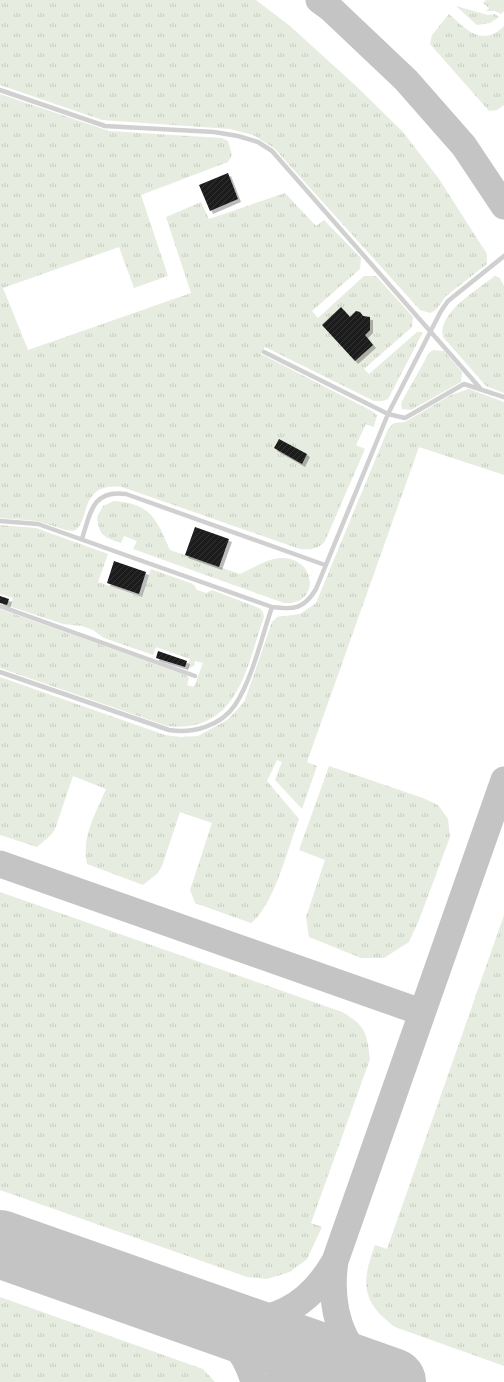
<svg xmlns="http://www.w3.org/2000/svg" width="504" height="1382" font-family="'Asap Condensed',sans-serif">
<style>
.grass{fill:url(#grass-tufts)}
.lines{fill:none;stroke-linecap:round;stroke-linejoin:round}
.taxiway{stroke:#c4c4c4;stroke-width:27}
.runway{stroke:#c4c4c4;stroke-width:68}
.building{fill:url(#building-hatch);filter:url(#shadow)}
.service{stroke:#d0d0d0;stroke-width:4.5}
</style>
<defs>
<pattern id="grass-tufts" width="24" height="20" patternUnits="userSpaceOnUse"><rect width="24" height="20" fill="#e6ecdf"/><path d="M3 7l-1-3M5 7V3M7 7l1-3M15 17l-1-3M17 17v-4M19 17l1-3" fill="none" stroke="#c6cbc0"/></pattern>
<pattern id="building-hatch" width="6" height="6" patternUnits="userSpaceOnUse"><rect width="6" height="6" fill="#1a1a1a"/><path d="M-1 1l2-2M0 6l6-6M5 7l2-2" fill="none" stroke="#333"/></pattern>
<filter id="shadow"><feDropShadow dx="3" dy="3" stdDeviation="0" flood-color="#0004"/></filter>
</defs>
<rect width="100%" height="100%" fill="#fff"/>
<path class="grass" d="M0,0H256L290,26L356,86L403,132L439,179L487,254V264L446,296L436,310L430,313L420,310L274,148L253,135L230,129L102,120L0,85Z
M486,0H504V11L501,14L495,11H486L489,8L483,3Z
M456,6L488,15L495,14L499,17L490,23L477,25Z
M449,14C466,29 482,48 504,26V105L497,110L489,111L430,44L432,35Z
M0,94L109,131L222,138L228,141L232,155L228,162L141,195L168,276L134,288L119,247L3,288L28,350L191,293L166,217L201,202L209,219L285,193L316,226L324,220L361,258L360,269L312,311L318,318L364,276H376L413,317L412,327L364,369L369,374L417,332H423L388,399L383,401H374L265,347L261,354L372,411L377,415L374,427L366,424L356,445L365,449L325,541C319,549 310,550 300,549L122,487C78,482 91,522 74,531L66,530L37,521L0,518Z
M495,276L500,278L504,286V393L486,386L443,337C437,313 478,289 495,276Z
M433,350L444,351L462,372L461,382L411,410L402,409L401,403L429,353Z
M469,389L504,402V475L419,447L307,762L317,766L302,809L275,780L282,762L277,760L267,781L299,819C288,847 274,906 251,923L195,903L190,890L212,823L180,812L162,866L158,873L143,885L87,864C81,837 96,813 106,789L73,776L55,829L51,835L37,847L0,835V677L165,735L181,737L198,736L227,720L237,710L245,700L272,622L277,617L300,614L316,603L388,429L394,423L405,422L451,395Z
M114,501C152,504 156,519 170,550L240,574C252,569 266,559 280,558C317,556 321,606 284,603L133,549L137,541L124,536L121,543C104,537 99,536 97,517L103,506Z
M0,525L36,528L108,554L98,582L141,597L151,569L193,584L197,590L206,593L212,590L259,608L263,612L264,617C246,668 238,734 167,726L0,668V609L186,675L189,678L187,685L194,687L203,663L195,661L194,666L187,669L190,659L156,647L153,655L104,638L93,630L82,626L63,624L9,606L13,598L0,594Z
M329,766L423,798L438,805L448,819L450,837L419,920L409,942L384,958H361L309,937L306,917L325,860L299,850Z
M0,892L342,1012C366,1026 367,1033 370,1059L311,1223L322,1227L307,1259L290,1272L267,1279L247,1277L0,1190Z
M504,915V1366L395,1327C361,1302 361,1283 375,1245L387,1249Z
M0,1297L203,1369L215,1382H0Z"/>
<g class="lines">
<path class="taxiway" d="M319,0L330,8L406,80L464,146L504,206
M0,864L421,1012
M335,1261C330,1294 335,1332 359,1357C368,1367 380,1374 391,1382
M195,1312C224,1329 245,1349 254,1382
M219,1321C272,1325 308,1308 335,1261L504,780
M277,1382C285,1368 297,1357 313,1354"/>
<path class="runway" d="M0,1244L392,1382"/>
</g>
<path class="building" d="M228,173L238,199L210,211L199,185Z
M341,307L350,317L356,311L360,312L363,316L370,317V330L365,335L373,345L355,361L322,325Z
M279,439L307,454L302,464L274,448Z
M195,527L229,539L219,567L185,555Z
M114,561L146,572L139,594L107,583Z
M0,596L9,599L7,605L0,603Z
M158,651L187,661L185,667L156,658Z"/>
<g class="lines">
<path class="service" d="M0,90L105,126L214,132L238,136L258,142L272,151L480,388
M264,352L388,414L405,418L464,384L504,397
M0,521L38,524L272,607C294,610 304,609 316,589L388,414L441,311L448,301L504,256
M82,539C90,514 92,489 126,494L325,565
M0,606L195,676
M0,672L169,730C192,734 221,726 235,705C252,680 262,636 272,607"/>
</g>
</svg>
